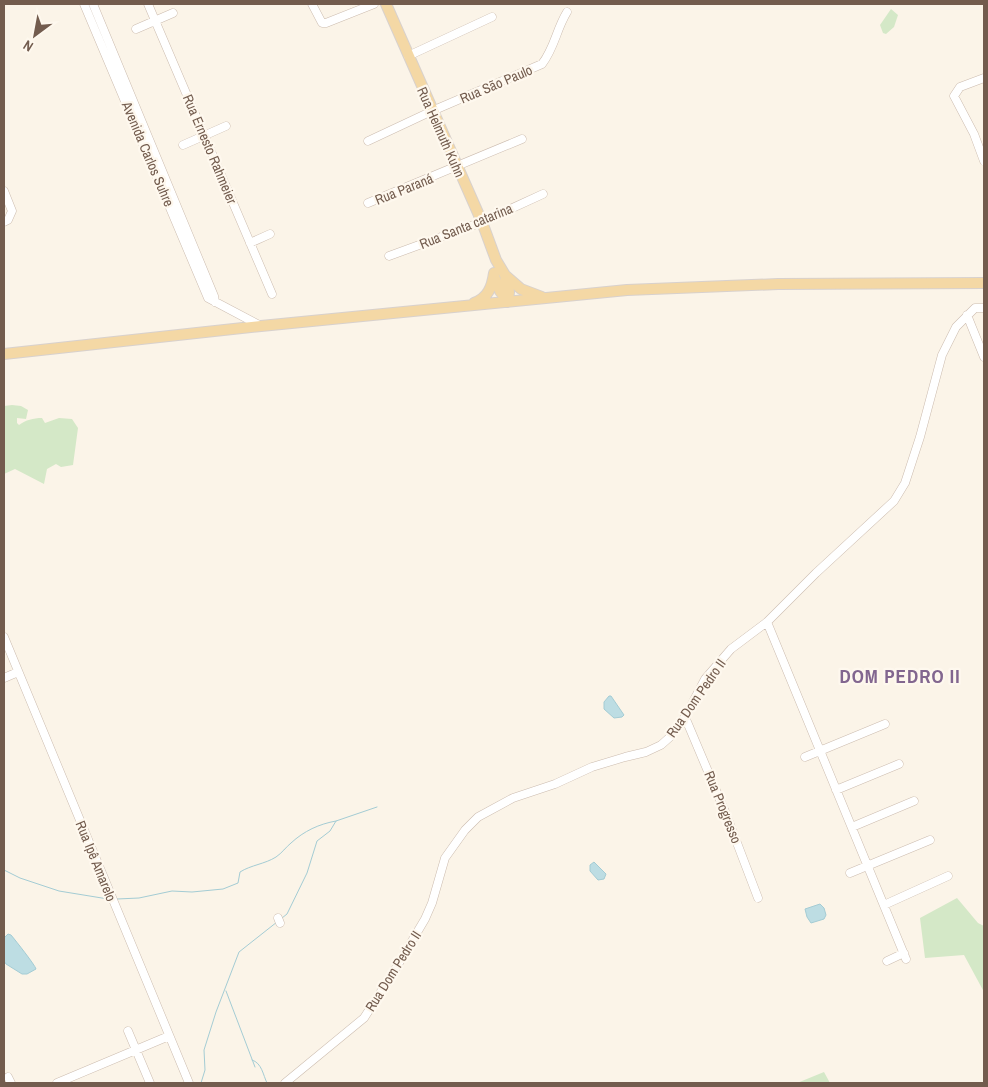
<svg xmlns="http://www.w3.org/2000/svg" width="988" height="1087" font-family="'Archivo Narrow',sans-serif">
<style>
.green{fill:#d4e8c7}
.water{fill:#bddde3;stroke:#a4ccd4}
.lines{fill:none;stroke-linecap:round;stroke-linejoin:round}
.stream{stroke:#a4ccd4;stroke-width:1}
.minor-casing{stroke:#ccbcaf;stroke-width:9}
.major-casing{stroke:#d8d1cd;stroke-width:12}
.minor{stroke:#fff;stroke-width:8}
.major{stroke:#f4d8a5;stroke-width:10}
.labels{text-anchor:middle;dominant-baseline:central;stroke-width:4.5;stroke-linejoin:round;paint-order:stroke}
.street-label{font-size:14px;fill:#735c4e;stroke:#fef8ee}
.district-label{font-size:19px;font-weight:bold;letter-spacing:1px;fill:#82668f;stroke:#fef8ee}
</style>
<rect width="100%" height="100%" fill="#fbf4e8"/>
<path class="green" d="M891,9L898,15L894,27L886,34L883,33L880,25Z
M12,405L21,406L28,410L26,419L17,418V423L19,425C26,420 33,418 42,418L45,423L59,418L72,419L78,428L73,465L61,467L56,464L47,469L44,484L15,469L4,474V406Z
M957,898L978,923L984,926V992L964,955L925,958L920,918Z
M824,1072L830,1083H797Z"/>
<path class="water" d="M609,696H611L624,715L622,717L614,718L604,709V702Z
M594,862L606,874L604,879L598,880L590,871V865Z
M820,904L824,908L826,915L824,919L811,923L807,917L805,909Z
M8,934L11,935C16,941 35,965 36,969L27,974H22L6,964L4,961V938Z"/>
<g class="lines">
<path class="stream" d="M4,870L20,878L59,891L108,899
M117,899L139,898L172,891L192,892L223,889L238,883L240,872C251,865 265,864 276,857C282,853 286,847 291,843C304,831 319,824 336,821
M282,918L287,914L307,873L317,841L330,831L336,821L377,807
M226,991L255,1067
M252,1060C262,1063 263,1075 267,1083
M201,1083L205,1070L204,1050L216,1012L239,952L277,922"/>
<g class="minor-casing">
<path id="minor" d="M84,4L208,298L261,326
M93,4L214,296L215,302
M148,4L272,294
M312,4L322,23H326L374,4
M136,29L173,13
M408,56L492,17
M984,78L960,87L954,96L974,134L984,161
M368,141L432,111L542,64C555,47 556,30 567,12
M183,145L226,126
M4,191L12,211L8,220L4,222
M368,203L522,139
M250,243L270,234
M389,256L482,222L543,194
M967,315L984,357
M767,622L906,959
M4,637L189,1083
M4,678L18,672
M685,717L726,814L758,898
M805,757L885,724
M836,790L899,764
M852,827L914,801
M850,873L930,840
M884,905L948,876
M278,918L280,923
M887,961L904,953
M128,1031L150,1083
M8,1077L11,1083
M57,1083L169,1036
M285,1083L364,1018L393,973L425,919L432,903L445,858L465,830L478,817L513,798L555,784L592,767L625,757L646,752L661,745L670,737L685,717L705,679L731,649L767,622L816,573L894,501L905,483L920,437L942,355L956,327L975,308H984"/>
</g>
<g class="major-casing">
<path id="major" d="M386,4L482,222L496,260L505,275L509,292L508,302
M494,276L500,291L508,302
M506,276L521,289L542,297
M474,303C488,298 492,287 494,273
M4,354L261,326L627,290L778,284L984,283"/>
</g>
<use href="#minor" class="minor"/>
<use href="#major" class="major"/>
</g>
<g class="labels">
<g class="street-label">
<text transform="translate(496 84) rotate(-23)">Rua São Paulo</text>
<text transform="translate(441 132) rotate(66)">Rua Helmuth Kuhn</text>
<text transform="translate(210 149) rotate(67)">Rua Ernesto Rahmeier</text>
<text transform="translate(148 154) rotate(67)">Avenida Carlos Suhre</text>
<text transform="translate(404 189) rotate(-22)">Rua Paraná</text>
<text transform="translate(466 226) rotate(-22)">Rua Santa catarina</text>
<text transform="translate(696 698) rotate(-55)">Rua Dom Pedro II</text>
<text transform="translate(723 807) rotate(68)">Rua Progresso</text>
<text transform="translate(96 861) rotate(68)">Rua Ipê Amarelo</text>
<text transform="translate(393 971) rotate(-58)">Rua Dom Pedro II</text>
</g>
<g class="district-label">
<text x="900" y="676">DOM PEDRO II</text>
</g>
</g>
<rect width="988" height="1087" fill="none" stroke="#735c4e" stroke-width="10"/>
<g transform="translate(35 35) rotate(212)" stroke="#fef8ee" stroke-width="4" paint-order="stroke">
<path d="M0-4L9 19L0 12L-9 19Z" fill="#735c4e"/>
<text y="-8" font-size="14" font-weight="bold" text-anchor="middle" fill="#735c4e">N</text>
</g>
</svg>
